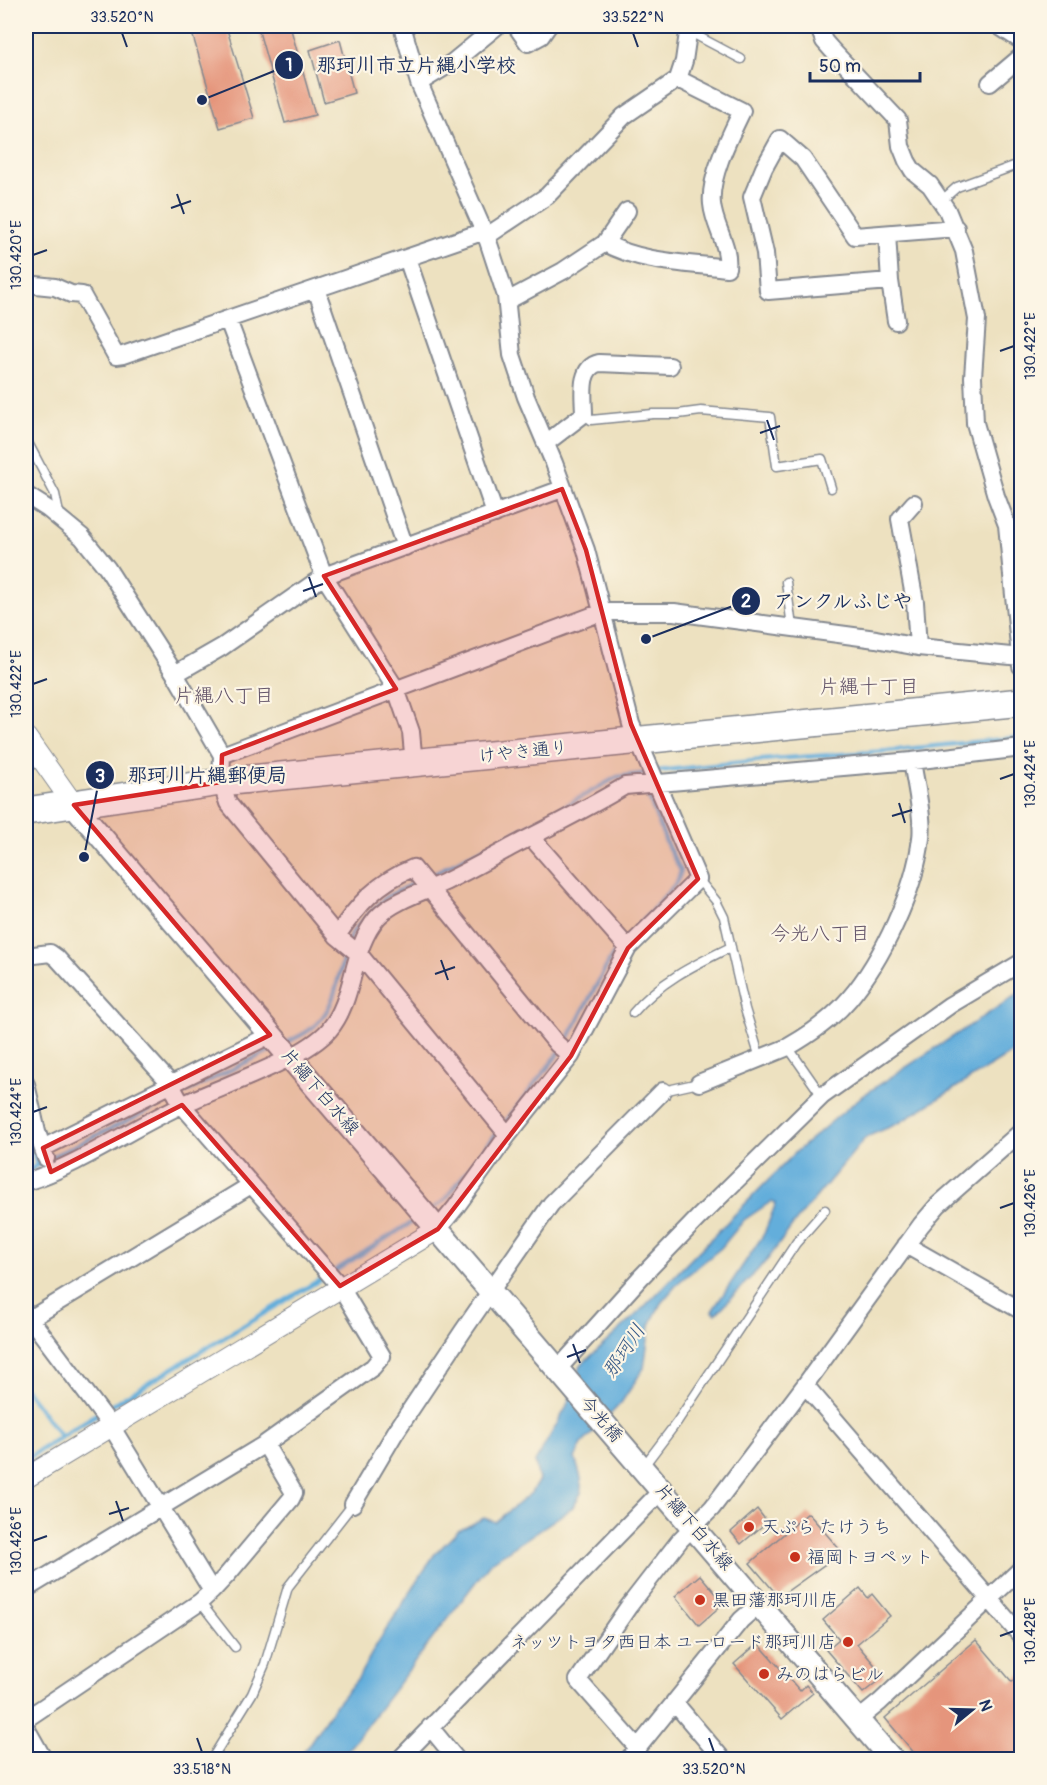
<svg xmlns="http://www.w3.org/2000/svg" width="1047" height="1785" font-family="Pangolin,'Klee One',sans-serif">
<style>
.water{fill:#63aedb;stroke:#3f6e9c;stroke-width:1.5}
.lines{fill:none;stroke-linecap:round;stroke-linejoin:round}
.stream{stroke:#63aedb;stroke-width:4.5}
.building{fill:#e5957b}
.service-casing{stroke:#84888f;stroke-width:11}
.minor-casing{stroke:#84888f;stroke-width:20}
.tertiary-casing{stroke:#84888f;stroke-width:22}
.secondary-casing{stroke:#84888f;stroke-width:26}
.trunk-casing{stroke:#84888f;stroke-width:30}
.service{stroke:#fff;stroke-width:8}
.minor{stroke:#fff;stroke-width:16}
.tertiary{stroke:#fff;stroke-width:20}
.secondary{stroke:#fff;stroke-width:22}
.trunk{stroke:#fff;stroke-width:27}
.marked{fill:#d62828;fill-opacity:0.2;stroke:#d62828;stroke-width:4.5;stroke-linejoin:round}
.ticks{fill:none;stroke:#1b2f5e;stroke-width:2}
.poi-dot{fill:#c8321e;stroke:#fcf5e5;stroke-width:2}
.labels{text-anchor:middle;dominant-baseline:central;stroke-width:4.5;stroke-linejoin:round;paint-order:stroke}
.street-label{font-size:18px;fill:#1b2f5e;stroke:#fcf5e5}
.poi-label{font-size:18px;fill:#1b2f5e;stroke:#fcf5e5;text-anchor:start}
.neighbourhood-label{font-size:20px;fill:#625368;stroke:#fcf5e5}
.water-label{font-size:20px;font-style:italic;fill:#315584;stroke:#fcf5e5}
.leader{fill:none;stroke:#1b2f5e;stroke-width:2}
.callout-dot{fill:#1b2f5e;stroke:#fcf5e5;stroke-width:2}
.mark-label{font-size:18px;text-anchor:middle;font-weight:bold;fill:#fff}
.callout-label{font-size:20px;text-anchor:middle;font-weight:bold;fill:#1b2f5e;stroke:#fcf5e5;stroke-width:4.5;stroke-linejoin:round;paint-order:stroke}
.neatline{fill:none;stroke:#1b2f5e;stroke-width:2}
.ticks-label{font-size:15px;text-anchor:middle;fill:#1b2f5e}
</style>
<rect width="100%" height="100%" fill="#fcf5e5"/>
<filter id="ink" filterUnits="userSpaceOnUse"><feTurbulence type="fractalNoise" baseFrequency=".0167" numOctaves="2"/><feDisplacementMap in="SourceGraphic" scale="12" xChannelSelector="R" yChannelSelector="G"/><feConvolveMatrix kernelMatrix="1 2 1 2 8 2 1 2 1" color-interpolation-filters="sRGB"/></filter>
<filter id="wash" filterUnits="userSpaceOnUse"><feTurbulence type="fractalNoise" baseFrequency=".008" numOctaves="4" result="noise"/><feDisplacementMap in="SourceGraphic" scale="24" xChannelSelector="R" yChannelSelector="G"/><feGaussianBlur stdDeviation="1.35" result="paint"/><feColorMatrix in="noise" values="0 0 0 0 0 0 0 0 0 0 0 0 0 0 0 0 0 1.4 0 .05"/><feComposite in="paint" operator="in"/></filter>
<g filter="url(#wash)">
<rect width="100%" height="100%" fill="#ede1c0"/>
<path class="water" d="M1021,992V1047L899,1123L866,1137L792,1226L768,1259L716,1314L712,1311L764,1234L776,1203L772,1201L744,1220L721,1248L679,1282L661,1303L650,1325L644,1368L621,1403L582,1444L575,1458L581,1478V1493L572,1508L490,1563L341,1759L295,1760L307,1747L333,1708L358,1678L377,1644L434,1555L458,1531L484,1518L495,1522L531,1493L539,1480L535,1462L566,1408L581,1365L637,1314L798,1150L862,1096Z"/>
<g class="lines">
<path class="stream" d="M657,771L773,759L887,751L1022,737
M349,942L351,934L361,922L386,897L531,825L617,777L648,773
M285,1043C298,1037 311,1031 320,1020C336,1003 339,971 346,950
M180,1095L275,1048
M29,1133L37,1166
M51,1157L173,1099
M26,1172L44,1161
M429,1211L444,1201L555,1058L568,1039L612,956L677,882L681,871L668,847L645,788
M333,1272L420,1217
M26,1390L61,1437
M104,1410L326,1276
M26,1459L97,1414"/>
</g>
<g id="blocks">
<path class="building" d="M190,26H226L254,118L220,128Z
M264,26H290L315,115L285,123L258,28Z
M340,40L354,93L324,102L310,50Z
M757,1509L767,1522L741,1544L731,1532Z
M808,1513L842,1552L779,1597L750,1563Z
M700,1575L724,1603L699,1625L675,1596Z
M860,1588L868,1598L872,1594L890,1616L857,1644L884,1676L863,1693L826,1650L839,1639L823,1620Z
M976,1640L1012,1682L1022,1674V1760H920L885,1718Z
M758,1643L800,1691L806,1685L813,1693L782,1719L734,1664Z"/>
</g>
</g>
<g filter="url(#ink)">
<use href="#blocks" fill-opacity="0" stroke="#84888f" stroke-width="1.5"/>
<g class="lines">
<g class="service-casing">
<path id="service" d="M688,31L741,59
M941,201L957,187L1022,163
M584,414L591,420L653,414H678L701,411L770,417L777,466L822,459L831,488
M26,439L55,494L60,518
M786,582L792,627
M698,879L716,901L724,917L745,1009L760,1058
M633,1013C660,981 694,965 731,947
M788,1047L822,1096
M663,1091L699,1083
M643,1467L677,1422L796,1243L825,1210
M200,1602L235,1647
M211,1760L252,1694L265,1664L288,1587L353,1504"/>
</g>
<g class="minor-casing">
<path id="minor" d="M402,26L419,83L488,241L506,296L512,355L526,397L554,463L586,550L631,724L698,879L628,948L571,1056L508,1135L456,1207L438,1229
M516,26L528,43L541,36L548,26
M999,26L1022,41
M821,33L824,41L831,49L898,120L901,146L907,161L913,171L930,185L947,210L964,251L977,319L973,377L975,423L996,496L1007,525L1021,666
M419,83L453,62L497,26
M990,83L1022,56
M887,234L890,281L768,291L765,253L752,197L764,168L780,139L803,159L855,236L956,228
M487,236L547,196L624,116L678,79L684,61L689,26
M605,243L627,211
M407,258L495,514
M890,281L896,321
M26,284L55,287L71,294L82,295L116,356L123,355L485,231
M316,289L405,547
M507,301L563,271L605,243C641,263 687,263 727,268C730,245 714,227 712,204C709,177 730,136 742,111L678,79
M228,320L324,576L396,689L411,732L414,764
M546,443L584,414C584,398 578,368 599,363L670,366
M26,495L48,509L82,537L107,568L175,674L222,755L221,782L228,803L337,936L359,954L508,1135
M914,503L900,519L915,602L918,647
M175,674L222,647L324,576L562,489
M222,755L602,612H674L876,639L918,647L1021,657
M531,837L628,948
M337,936C357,905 378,882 413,868L557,1044L571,1056
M26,956L50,953L57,958L170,1083L182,1105L340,1286L382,1356L373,1367L265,1444L26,1589
M699,1083L788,1047C809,1035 833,1018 849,999C883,959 915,890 921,838C924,819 915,781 912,761
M26,1084L37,1132L46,1158
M43,1148L270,1035
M26,1182C82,1164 131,1128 184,1104C222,1086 304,1059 329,1030C356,998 350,950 377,918C392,901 425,891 445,882C470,870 493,857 517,844C554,825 590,807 625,786L912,761L1022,748
M906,1245L1022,1311
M26,1313L111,1426L212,1591L227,1575L291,1499L294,1493L265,1444
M30,1319L251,1185
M558,1369L641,1277L698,1218L822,1096L950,1005L1022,962
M805,1385L1022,1637
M353,1504L395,1433L463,1331L551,1204L663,1091
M674,1702L723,1760
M26,1719L200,1602L212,1591
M858,1720L880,1702L1022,1568
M430,1727L457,1760
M26,1728L44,1760
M637,1747L578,1680L629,1606L680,1540L712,1508L805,1385L921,1225L938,1205L1022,1131
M399,1760L662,1490
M628,1760L741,1620L759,1604"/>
</g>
<g class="tertiary-casing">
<path id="tertiary" d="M26,737L74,805
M26,1478L438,1229"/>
</g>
<g class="secondary-casing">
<path id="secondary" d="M74,805L892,1760"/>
</g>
<g class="trunk-casing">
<path id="trunk" d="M26,811L221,782L1022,702"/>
</g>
<use href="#service" class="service"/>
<use href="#minor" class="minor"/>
<use href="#tertiary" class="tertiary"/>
<use href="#secondary" class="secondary"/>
<use href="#trunk" class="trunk"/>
</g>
</g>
<path class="marked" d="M562,489L586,550L631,724L698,879L628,948L571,1056L438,1229L340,1286L182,1105L51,1172L43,1148L270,1035L74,805L221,782L222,755L396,689L324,576Z"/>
<path class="ticks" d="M122,33L127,47M633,33L638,47M177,194L184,214M171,208L191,201M33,255L47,250M1000,351L1014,346M767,420L774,440M760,433L780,426M309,577L316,597M303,591L323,584M33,684L47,679M1000,779L1014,774M899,803L905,823M892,816L912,810M441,960L448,980M435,974L455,967M33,1112L47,1107M1000,1208L1014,1203M573,1344L580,1363M567,1357L586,1350M116,1501L123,1521M109,1514L129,1508M33,1541L47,1536M1000,1636L1014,1631M197,1738L202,1752M709,1738L714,1752"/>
<g class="poi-dot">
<circle cx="749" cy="1527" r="6"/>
<circle cx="795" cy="1557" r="6"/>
<circle cx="700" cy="1600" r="6"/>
<circle cx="848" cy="1642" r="6"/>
<circle cx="764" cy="1674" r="6"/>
</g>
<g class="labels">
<g class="street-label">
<text transform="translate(523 752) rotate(-6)">けやき通り</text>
<text transform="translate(320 1092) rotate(49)">片繩下白水線</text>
<text transform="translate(601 1419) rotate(49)">今光橋</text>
<text transform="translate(694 1527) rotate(49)">片繩下白水線</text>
</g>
<g class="poi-label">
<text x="761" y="1527">天ぷら たけうち</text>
<text x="807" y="1557">福岡トヨペット</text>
<text x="712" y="1600">黒田藩那珂川店</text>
<text x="836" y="1642" text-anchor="end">ネッツトヨタ西日本 ユーロード那珂川店</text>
<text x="776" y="1674">みのはらビル</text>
</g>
<g class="neighbourhood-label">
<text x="869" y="686">片縄十丁目</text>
<text x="224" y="695">片縄八丁目</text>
<text x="820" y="933">今光八丁目</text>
</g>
<g class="water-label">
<text transform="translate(624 1351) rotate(-57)">那珂川</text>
</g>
</g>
<path class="leader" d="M202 100L289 65M646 639L746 601M84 857L100 775"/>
<g class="callout-dot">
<circle cx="202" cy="100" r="6"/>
<circle cx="646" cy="639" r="6"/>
<circle cx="84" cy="857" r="6"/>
<circle cx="289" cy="65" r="15"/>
<circle cx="746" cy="601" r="15"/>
<circle cx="100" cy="775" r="15"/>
</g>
<g class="mark-label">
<text x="289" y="71">1</text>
<text x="746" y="607">2</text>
<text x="100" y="782">3</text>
</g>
<g class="callout-label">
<text x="416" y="72">那珂川市立片縄小学校</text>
<text x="843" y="608">アンクルふじや</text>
<text x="207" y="782">那珂川片縄郵便局</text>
</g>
<rect width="1047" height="1785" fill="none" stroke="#fcf5e5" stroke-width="66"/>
<g transform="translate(972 1710) rotate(71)" stroke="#fcf5e5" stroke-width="4.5" paint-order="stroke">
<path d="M0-4.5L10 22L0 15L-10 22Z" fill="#1b2f5e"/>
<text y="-9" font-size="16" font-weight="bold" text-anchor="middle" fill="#1b2f5e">N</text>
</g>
<path d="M810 72v9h110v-9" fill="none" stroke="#1b2f5e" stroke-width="3"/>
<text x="819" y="72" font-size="18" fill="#1b2f5e" stroke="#fcf5e5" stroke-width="4.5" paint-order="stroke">50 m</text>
<rect x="33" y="33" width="981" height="1719" class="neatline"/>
<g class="ticks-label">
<text x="122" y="22">33.520°N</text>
<text x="633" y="22">33.522°N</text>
<text transform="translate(16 255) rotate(-90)" y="5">130.420°E</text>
<text transform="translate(1030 346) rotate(-90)" y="5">130.422°E</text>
<text transform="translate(16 684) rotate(-90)" y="5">130.422°E</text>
<text transform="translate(1030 774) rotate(-90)" y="5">130.424°E</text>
<text transform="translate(16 1112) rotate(-90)" y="5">130.424°E</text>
<text transform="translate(1030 1203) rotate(-90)" y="5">130.426°E</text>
<text transform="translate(16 1541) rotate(-90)" y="5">130.426°E</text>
<text transform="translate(1030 1631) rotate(-90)" y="5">130.428°E</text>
<text x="202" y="1774">33.518°N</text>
<text x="714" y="1774">33.520°N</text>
</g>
</svg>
